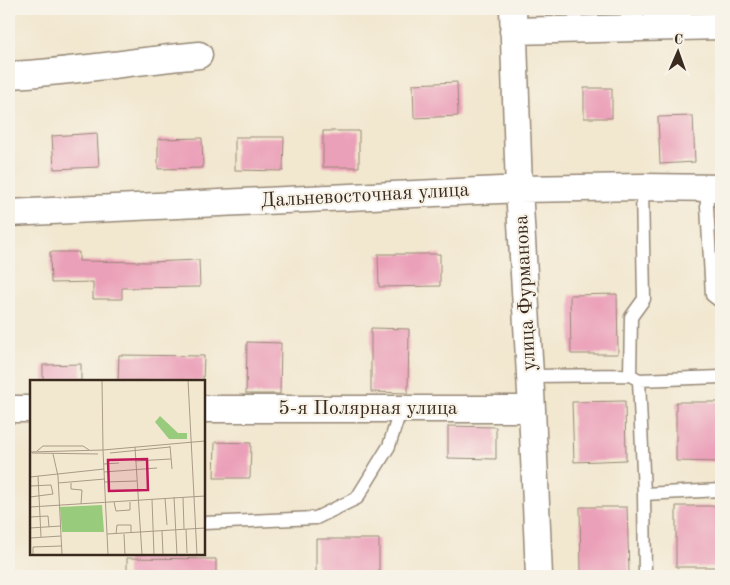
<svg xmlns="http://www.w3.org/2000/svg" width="730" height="585" font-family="'Old Standard TT',serif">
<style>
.building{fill:#eba0b9}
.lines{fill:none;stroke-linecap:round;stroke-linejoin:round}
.service-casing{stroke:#968876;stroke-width:15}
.minor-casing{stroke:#968876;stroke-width:29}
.service{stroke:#fff;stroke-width:12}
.minor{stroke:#fff;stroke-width:26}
.labels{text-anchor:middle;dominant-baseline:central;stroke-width:4.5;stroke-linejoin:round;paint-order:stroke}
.street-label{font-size:20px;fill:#3b2a1e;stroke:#f7f3e8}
.inset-road{fill:none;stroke:#a99b88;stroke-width:1}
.view{fill:#c2185b;fill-opacity:0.15;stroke:#c2185b;stroke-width:2.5}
.inset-edge{fill:none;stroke:#3b2a1e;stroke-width:2.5}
</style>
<rect width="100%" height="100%" fill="#f7f3e8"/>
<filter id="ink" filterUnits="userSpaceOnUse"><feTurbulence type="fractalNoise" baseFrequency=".02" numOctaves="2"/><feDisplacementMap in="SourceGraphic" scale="10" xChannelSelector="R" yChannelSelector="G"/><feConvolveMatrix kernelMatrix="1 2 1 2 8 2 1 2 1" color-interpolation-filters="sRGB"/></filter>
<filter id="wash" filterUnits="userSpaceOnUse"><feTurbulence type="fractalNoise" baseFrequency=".0096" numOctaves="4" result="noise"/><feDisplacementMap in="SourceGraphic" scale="20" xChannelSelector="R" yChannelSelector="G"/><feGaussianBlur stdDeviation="1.12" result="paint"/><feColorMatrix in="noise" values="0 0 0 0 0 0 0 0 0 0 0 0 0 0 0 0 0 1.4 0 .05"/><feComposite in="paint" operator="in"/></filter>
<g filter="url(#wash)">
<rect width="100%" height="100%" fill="#f2e7cf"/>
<g id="blocks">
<path class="building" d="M457,82L458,116L414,118L413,84Z
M584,88H612V118H584Z
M693,116L695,162L660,164L658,117Z
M323,131H359V167H323Z
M97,133L99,167L54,169L52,136Z
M235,137H284L283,171L235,170Z
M202,138L203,168L158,169V139Z
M50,252H79V261L149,262L199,260L200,287L122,288V299H93V282L51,283Z
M378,254H440V286L379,287Z
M617,294L618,354H571L570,295Z
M371,328L409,329L408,393L371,392Z
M247,342L281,343L280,394H246Z
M119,355L204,356L203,381H118Z
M81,364V381H43V365Z
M625,401L626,460L574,462L572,402Z
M676,402H721V462L676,461Z
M448,426L496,427V459L448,458Z
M215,442L251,443L250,478H214Z
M676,506H721V567H676Z
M580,507H627L629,573L581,574Z
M316,539H379V576H316Z
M127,558L216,559V576H127Z"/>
</g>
</g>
<g filter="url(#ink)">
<use href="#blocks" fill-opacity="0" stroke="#968876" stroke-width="1"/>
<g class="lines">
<g class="service-casing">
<path id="service" d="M706,188L712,295L721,302
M630,375L639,380L644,494L645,576
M531,376L630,375L631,317L644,299L642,187
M639,380L721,377
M644,494L721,490
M204,523L316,518L357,498L389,446L401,408"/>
</g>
<g class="minor-casing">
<path id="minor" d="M513,9L519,189L532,409L539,576
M513,31L721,26
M9,75C72,72 135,61 199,55
M9,213L519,189L642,187L721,188
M9,409H31
M204,409H532"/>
</g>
<use href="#service" class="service"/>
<use href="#minor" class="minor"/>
</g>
</g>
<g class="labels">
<g class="street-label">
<text transform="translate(365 196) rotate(-3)">Дальневосточная улица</text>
<text transform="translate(526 293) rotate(-93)">улица Фурманова</text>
<text x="368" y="409">5-я Полярная улица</text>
</g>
</g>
<g transform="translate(30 380)">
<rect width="175" height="175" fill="#f2e7cf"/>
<path d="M130,36L148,53H157V59H139L125,42ZM72,125L74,152H32L30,127Z" fill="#98cc7c"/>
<path class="inset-road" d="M72,0L73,70L175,61M158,0L167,175M140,66L142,89M105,67L112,175M7,71L13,66H53L59,70M0,72L73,70L78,175M2,73L68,74M80,73L140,67M23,74L28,96L32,175M105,81L141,79M74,84L89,83M74,92L127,88M8,96L11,157M0,97L74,89M75,102L107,101M28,103L75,99M41,103V109L52,110L51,124M0,106L21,105L23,114L0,117M144,117L147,175M153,117L154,149M135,118L137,145M122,119L124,175M84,122L86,131L100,130V122M0,127L175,116M0,137L18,136L19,147M0,148L31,146M156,149L157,173M132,151L133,174M77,154L175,148M86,154L87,145H101V153M94,154L95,175M0,158L31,156M3,175V167L31,166"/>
<path class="view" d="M117,79L118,110L79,111L78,80Z"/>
<rect width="175" height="175" class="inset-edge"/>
</g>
<rect width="730" height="585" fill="none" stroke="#f7f3e8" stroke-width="30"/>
<g transform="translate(678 52) rotate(2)" stroke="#f7f3e8" stroke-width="4" paint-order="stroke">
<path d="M0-4L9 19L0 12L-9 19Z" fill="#3b2a1e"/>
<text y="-8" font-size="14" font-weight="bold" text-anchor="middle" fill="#3b2a1e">С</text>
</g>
</svg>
